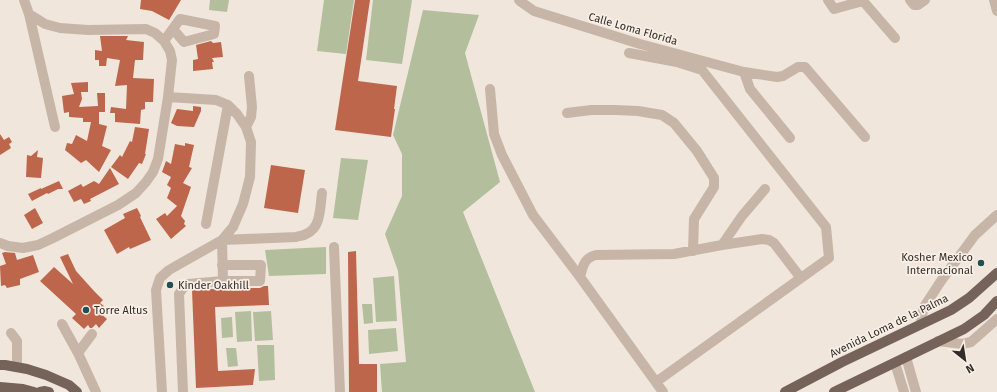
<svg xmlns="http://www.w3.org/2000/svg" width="997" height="392" font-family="'Fira Sans',sans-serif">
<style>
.green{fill:#b3be9d}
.building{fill:#bd664c}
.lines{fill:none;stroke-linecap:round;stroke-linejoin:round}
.minor{stroke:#c7b6a8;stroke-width:10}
.major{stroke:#75635a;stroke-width:10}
.poi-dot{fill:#215053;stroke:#f8f0e7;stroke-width:1.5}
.labels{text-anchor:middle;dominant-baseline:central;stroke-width:3.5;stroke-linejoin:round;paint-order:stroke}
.street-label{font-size:11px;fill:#342c28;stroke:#f8f0e7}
.poi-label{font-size:11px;fill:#342c28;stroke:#f8f0e7;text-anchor:start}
</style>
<rect width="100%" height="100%" fill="#f0e6db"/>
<path class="green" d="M210,0H229L227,12L209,10Z
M324,0H354L346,54L317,51Z
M373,0H412L402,64L366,60Z
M423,10L479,15L465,53L500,182L463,212L535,392H382L380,364L406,362L398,271L385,234L402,196V154L393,135Z
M341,158L368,160L358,220L333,218Z
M326,247V274L269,276L265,250Z
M394,276L397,321L376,322L373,278Z
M362,304H372L373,323L364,324Z
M251,311L252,341L237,342L235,312Z
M271,311L273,340L255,341L253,312Z
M232,317L233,337L222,338L221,318Z
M396,328L398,351L369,354L368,330Z
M257,345H274L275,380L259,381Z
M226,348H236L238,366L228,367Z"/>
<path class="building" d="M141,0H181L169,20L152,11L140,9Z
M355,0H370L358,81L397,86L394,109H395L391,137L335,130Z
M100,36H128L126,40L144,42L143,60H135L133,78L154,79L153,102H145V109L141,110L140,124L115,122V113H110L111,107L126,109L127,85L115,86L120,60L107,58L106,66H99V60H95V50L102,51Z
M211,41L213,43L221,42L223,57L212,58L214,62H212L213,69L193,71V60L198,59L196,45Z
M88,82V92H81L82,99L79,107L98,106L97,93H105V112H99V124L107,126L102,146L111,150L99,172L86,160L81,163L65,150L67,143L72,144L76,135L87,141L91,122H83V118L69,117V112L64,113L62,96L74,94L71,83Z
M193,106L201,107V111L194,127L177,126L171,123L177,109L193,111Z
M135,127L149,129L145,154H146L142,164L139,163L128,179L111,167L120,155L122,157L130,141L132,142Z
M0,134L4,140L9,137L12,142L9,144L11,148L0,155Z
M185,143L194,145L189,167L192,168L183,183L191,187L181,216L185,221L184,224L186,226L171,239L156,219L165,213L167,216L177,206L167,198L171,188L167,185L171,177L162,172L166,161L171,164L175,144L185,146Z
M38,150L37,157L43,158L41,178L26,177L27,155L31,156Z
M271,165L305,170L298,213L264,208Z
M110,168L119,184L90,199L91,201L84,204L81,199L74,202L68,191L81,184L83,187L94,181L99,184Z
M59,181L63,189H58L48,194L47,193L32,201L28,194L41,188V189Z
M35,208L43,223L32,229L24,215Z
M137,208L141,216L140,217L151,240L130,249L129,247L117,254L104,230L125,218L123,214Z
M356,251L359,364H377V392H349L348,252Z
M5,252L15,253L17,260L33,255L39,272L20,279V285L7,288L5,285L1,286L0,266L6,264L2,253Z
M68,254L76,271L94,291L103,300L100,303L104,306L99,312L107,319L99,328L96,324L92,328H90L88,325L84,329L72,318L76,314L40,281L54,267L73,284L60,257Z
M264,286H268L269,305L215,307L218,371L255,369L253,385L196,388L192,290L235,288H260Z"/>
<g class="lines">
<path class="minor" d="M519,0L521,2L534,11L640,44L744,72L777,77L783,76L798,67H805L865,137
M828,0L834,9L863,1L895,38
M910,0L914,5H918L925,0
M994,0L997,11
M29,14L55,127
M164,41L180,19L215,26L214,34L184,42L173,29
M629,53L677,62L702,70L826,227L829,258L656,382
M744,72L750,89L790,138
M490,89L494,134L502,155L533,215L580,277L663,392
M567,113L591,110H615L638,111L662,115L674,123L697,151L714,178V187L694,219L693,251
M246,127L251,117L252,107L249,76
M206,224L228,105
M0,243L8,246L23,248L38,245L53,238L118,205L136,193L146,182L153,172L158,159L168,97L172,60L170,51L164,41L155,33L146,29L88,30L60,28L45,24L29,14L24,0
M722,245L742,216L765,189
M334,247L340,392
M580,277C583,266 584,258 596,255L674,254L722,245L762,239L769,240L774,243L800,277
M223,281L222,240L296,237C299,236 303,236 306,234C321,228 320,208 322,193
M62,324L78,353L96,392
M921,324L922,315L924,307L941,281L975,235L997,215
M11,333L17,341V361L16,367
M938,341L962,344L971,342L997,319
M78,353L92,334
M906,357L916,392
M895,363L904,392
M162,392L156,290L160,278L169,270L222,240L233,227L243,204L250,177L251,142L246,127L237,114L228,105L216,100L168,97
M183,392L179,294L183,288L188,284L223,281H260L261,265H222"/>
<path class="major" d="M0,365H5L27,369L46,375L69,385L77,392
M0,387L23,389L34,392
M40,392L45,391L49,392
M785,392L842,362L951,310L969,298L997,273
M834,392L964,329L984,315L997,301"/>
</g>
<g class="poi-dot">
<circle cx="981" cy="263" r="4"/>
<circle cx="170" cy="285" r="4"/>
<circle cx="86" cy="310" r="4"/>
</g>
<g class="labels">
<g class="street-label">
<text transform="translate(633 29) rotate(16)">Calle Loma Florida</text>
<text transform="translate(889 326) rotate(-26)">Avenida Loma de la Palma</text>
</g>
<g class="poi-label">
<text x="973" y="257" text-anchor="end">Kosher Mexico<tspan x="973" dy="13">Internacional</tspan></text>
<text x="178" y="285">Kinder Oakhill</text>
<text x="94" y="310">Torre Altus</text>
</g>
</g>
<g transform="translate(965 360) rotate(150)" stroke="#f8f0e7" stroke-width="3" paint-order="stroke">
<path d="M0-3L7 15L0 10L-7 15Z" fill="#342c28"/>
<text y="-6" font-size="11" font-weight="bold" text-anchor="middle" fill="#342c28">N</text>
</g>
</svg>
